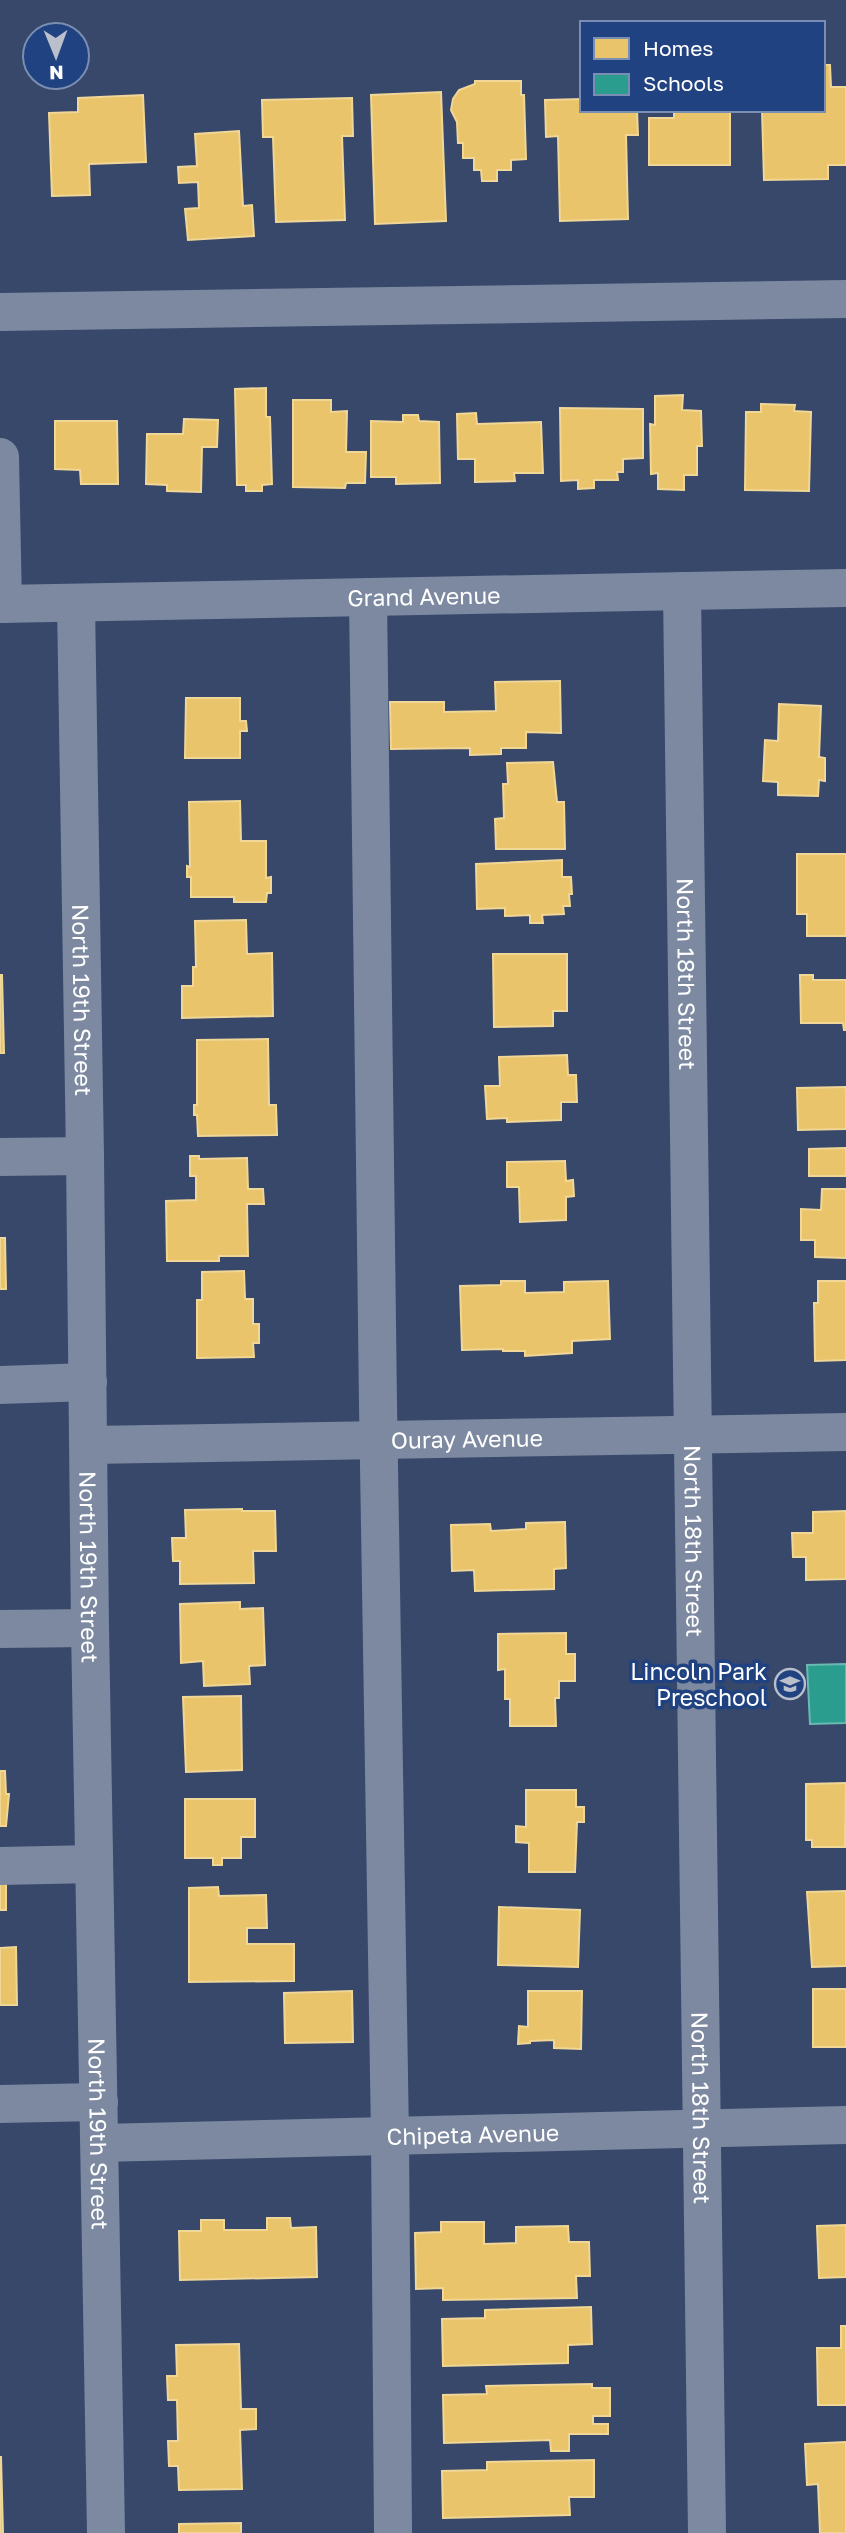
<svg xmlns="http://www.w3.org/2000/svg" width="846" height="2533" font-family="'Golos Text',sans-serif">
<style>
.homes{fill:#e9c46a;stroke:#f0d697;stroke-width:2}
.schools{fill:#2a9d8f;stroke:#6abab1;stroke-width:2}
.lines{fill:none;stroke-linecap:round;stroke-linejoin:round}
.minor{stroke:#7c89a0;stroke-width:38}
.labels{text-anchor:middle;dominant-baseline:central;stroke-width:7;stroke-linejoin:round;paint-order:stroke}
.street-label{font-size:23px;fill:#fff;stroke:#214280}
.poi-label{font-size:23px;fill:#fff;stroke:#214280;text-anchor:end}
</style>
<rect width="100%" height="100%" fill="#37486a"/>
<path class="homes" d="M823,65H830L831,87H846V165H828V179L764,180L762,110H823Z
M475,81H521V95H524L526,159L511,160V170H497V181H482L481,170H474V158H463V143H458L457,122L451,110L453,99L459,90L475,84Z
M441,92L446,221L375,224L371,95Z
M143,95L146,162L89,164L90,195L52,196L49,113L78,112V98Z
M352,98L353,136H342L345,220L276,222L273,137H263L262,100Z
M582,99V110H637L638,135H626L628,219L560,221L558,136L546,137L545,100Z
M674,110H730V165H649V118H674Z
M239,131L243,206L252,205L254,236L188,240L185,209L199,208L198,182L179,183L178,167L197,166L195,134Z
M266,388V417H270L272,484L262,485V491H246V485H237L235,389Z
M683,395L682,410L701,411L702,446H697V475H684V490L658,489V473L651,474L650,424L655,425V396Z
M293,400H331V412L347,411L346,452H366L365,483H346L345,488L293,487Z
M761,404L795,405L794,411L811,412L809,491L745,490L746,412H761Z
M560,408L643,409V458L623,459V472H617L618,480H594V488L578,489V480L561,481Z
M476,413L477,424L541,422L543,473H514L515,481L475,482V459H458L457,414Z
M403,415H418L419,421L439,422L440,483L396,484V477H371V421L403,422Z
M184,419L218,420L217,447H202L201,492L167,491V485L146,484L147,434H183Z
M55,421H117L118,484H81L80,470L55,469Z
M560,681L561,733L526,732V748H501V754L470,755V748L391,749L390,702H444V712L496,711L495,682Z
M186,698H240V721H246L247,731H240V758H185Z
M779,704L821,706L819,757L825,758V781L819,780L818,796L778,795V782L763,781L765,740L778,741Z
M553,762L557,802H564L565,849H496L495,819L504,818L503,784H508L507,763Z
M240,801L241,841H266V878L271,877V893H267L266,902H234V897H191V877H187V866L190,867L189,802Z
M797,854H846V936H807V914H797Z
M562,860V877H571L572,894H569L570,906H563L564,914L542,915L543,923H530V915L505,916V908L477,909L476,864Z
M246,920L247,954L272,953L273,1016L182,1018V986H193V967H196L195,921Z
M493,954H567V1011H553V1026L494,1027Z
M0,975H2L4,1053H0Z
M800,975H813V980H846V1030H844L843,1023H801Z
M268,1039L269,1105H276L277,1135L198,1136L197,1115H194V1105H197V1040Z
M567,1055L568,1075H576L577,1102H561V1120L507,1122V1118L487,1119L485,1086H500L499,1057Z
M846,1087V1129L798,1130L797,1088Z
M846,1148V1176H809V1149Z
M190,1156H199V1159L247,1158L248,1189H263L264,1204H247L248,1256H219V1261H167L166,1201L196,1200V1176H190Z
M565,1161L566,1181L573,1180L574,1196L566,1197V1220L520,1222L519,1187H507V1162Z
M822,1189H846V1258L815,1257V1240H801V1209L821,1210Z
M0,1238H5L6,1289H0Z
M244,1271L245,1299H253V1324H259V1343H253L254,1357L197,1358V1300H202V1272Z
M501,1281H525V1293L564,1292V1282L608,1281L610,1339L572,1341V1353L525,1356V1351H503V1349L462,1350L460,1286L501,1285Z
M818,1281H846V1360L815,1361L814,1303H818Z
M242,1509V1511H275L276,1551H253L254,1583L180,1584V1561H173L172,1538H186L185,1510Z
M846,1511V1579L806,1580V1557H793L792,1533H813V1512Z
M565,1522L566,1568L554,1569V1589L475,1591L474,1570L452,1571L451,1525L490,1524L491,1531L526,1529V1523Z
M240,1602V1609L263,1608L265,1665L249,1666L250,1684L204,1686L203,1661L181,1663L180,1604Z
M566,1633V1654H575V1681H559V1698H555L556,1726H510V1699H505V1669L498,1670V1634Z
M241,1696L242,1770L186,1772L183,1697Z
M0,1771H5L6,1794H9L6,1826H0Z
M846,1783L845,1847H812V1840H806V1784Z
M526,1790H576V1807H584V1822H577L575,1872H529V1843L516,1842V1826L526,1827Z
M185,1799H255V1837H241V1858H222V1865H213V1858H185Z
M0,1880H6V1910H0Z
M218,1887L219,1896L266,1895L267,1928H247V1944H294V1981L189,1982V1888Z
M846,1891V1966L812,1967L807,1892Z
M499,1907L580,1910L578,1967L498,1965Z
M16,1947L17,2005H0V1948Z
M813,1989H846V2047H813Z
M352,1991L353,2042L285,2043L284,1993Z
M528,1991H582L581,2049L554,2048V2040L530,2041V2043L518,2044L519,2026L528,2027Z
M267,2218H290L291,2228L316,2227L317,2277L180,2280L179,2231H201V2220H224V2230H267Z
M441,2222H484V2244L516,2243V2227L568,2226L569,2242H589L590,2276H576L577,2298L443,2300V2288L416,2289L415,2233L441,2232Z
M846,2225V2277L819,2278L817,2226Z
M591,2307L592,2344L568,2345V2363L443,2366L442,2319L485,2318V2310Z
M841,2326H846V2405H818L817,2348H841Z
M239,2344L241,2409H256V2429L240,2430L242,2489L179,2490L178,2466H169L168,2441H178L177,2400H168L167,2376H177L176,2345Z
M592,2384V2388H610V2416H593V2424H608V2434H569V2451H551L550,2440L444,2443L443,2395L487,2394L486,2386Z
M846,2442V2533H820L818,2484L807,2485L805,2444Z
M0,2457H1L3,2533H0Z
M594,2460V2497H569L570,2515L443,2518L442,2471L487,2470V2462Z
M241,2523V2533H179V2524Z"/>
<path class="schools" d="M846,1664V1723L810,1724L807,1665Z"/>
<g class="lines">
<g class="minor">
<path d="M0,312L846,299"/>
<path d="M0,457L3,604"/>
<path id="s1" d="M682,591L707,2533"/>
<path d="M368,597L378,1404L390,2136L393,2533"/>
<path id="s2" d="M76,603L85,1156L90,1628L106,2533"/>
<path id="s3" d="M0,604L846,588"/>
<path d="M0,1157L85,1156"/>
<path d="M0,1385L88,1382"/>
<path id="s4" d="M89,1445L846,1432"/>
<path d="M0,1629L90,1628"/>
<path d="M0,1866L94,1864"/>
<path d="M0,2104L99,2102"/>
<path id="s5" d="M100,2143L846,2125"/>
</g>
</g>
<defs>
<g id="school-ring" transform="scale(1.575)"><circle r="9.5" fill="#214280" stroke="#b9bfcb" stroke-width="1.5"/><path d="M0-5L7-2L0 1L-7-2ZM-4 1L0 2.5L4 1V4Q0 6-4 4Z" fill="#b9bfcb"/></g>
</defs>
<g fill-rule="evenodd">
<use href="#school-ring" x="790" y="1684"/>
</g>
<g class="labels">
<g class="street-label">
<text stroke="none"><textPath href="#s3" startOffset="424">Grand Avenue</textPath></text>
<text stroke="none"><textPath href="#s1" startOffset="383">North 18th Street</textPath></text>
<text stroke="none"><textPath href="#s2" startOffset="397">North 19th Street</textPath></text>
<text stroke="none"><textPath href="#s4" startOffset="378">Ouray Avenue</textPath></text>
<text stroke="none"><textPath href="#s1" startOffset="950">North 18th Street</textPath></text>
<text stroke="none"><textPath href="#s2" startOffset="964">North 19th Street</textPath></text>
<text stroke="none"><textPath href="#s1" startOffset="1517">North 18th Street</textPath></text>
<text stroke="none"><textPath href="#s5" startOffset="373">Chipeta Avenue</textPath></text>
<text stroke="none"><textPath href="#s2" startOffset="1531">North 19th Street</textPath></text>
</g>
<g class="poi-label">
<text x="767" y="1671">Lincoln Park<tspan x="767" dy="26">Preschool</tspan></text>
</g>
</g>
<rect x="580" y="21" width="245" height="91" fill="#214280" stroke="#7a8eb3" stroke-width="2"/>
<rect x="594" y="38" width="35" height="21" fill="#e9c46a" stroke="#7a8eb3" stroke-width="2"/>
<text x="643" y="56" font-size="21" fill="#ffffff">Homes</text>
<rect x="594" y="74" width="35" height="21" fill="#2a9d8f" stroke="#7a8eb3" stroke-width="2"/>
<text x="643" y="91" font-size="21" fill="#ffffff">Schools</text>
<g transform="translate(56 56) rotate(179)"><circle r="33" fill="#214280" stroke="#7a8eb3" stroke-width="2"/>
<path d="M0-5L12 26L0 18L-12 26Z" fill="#b9bfcb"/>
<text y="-10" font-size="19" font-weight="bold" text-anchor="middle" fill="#ffffff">N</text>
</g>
</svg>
